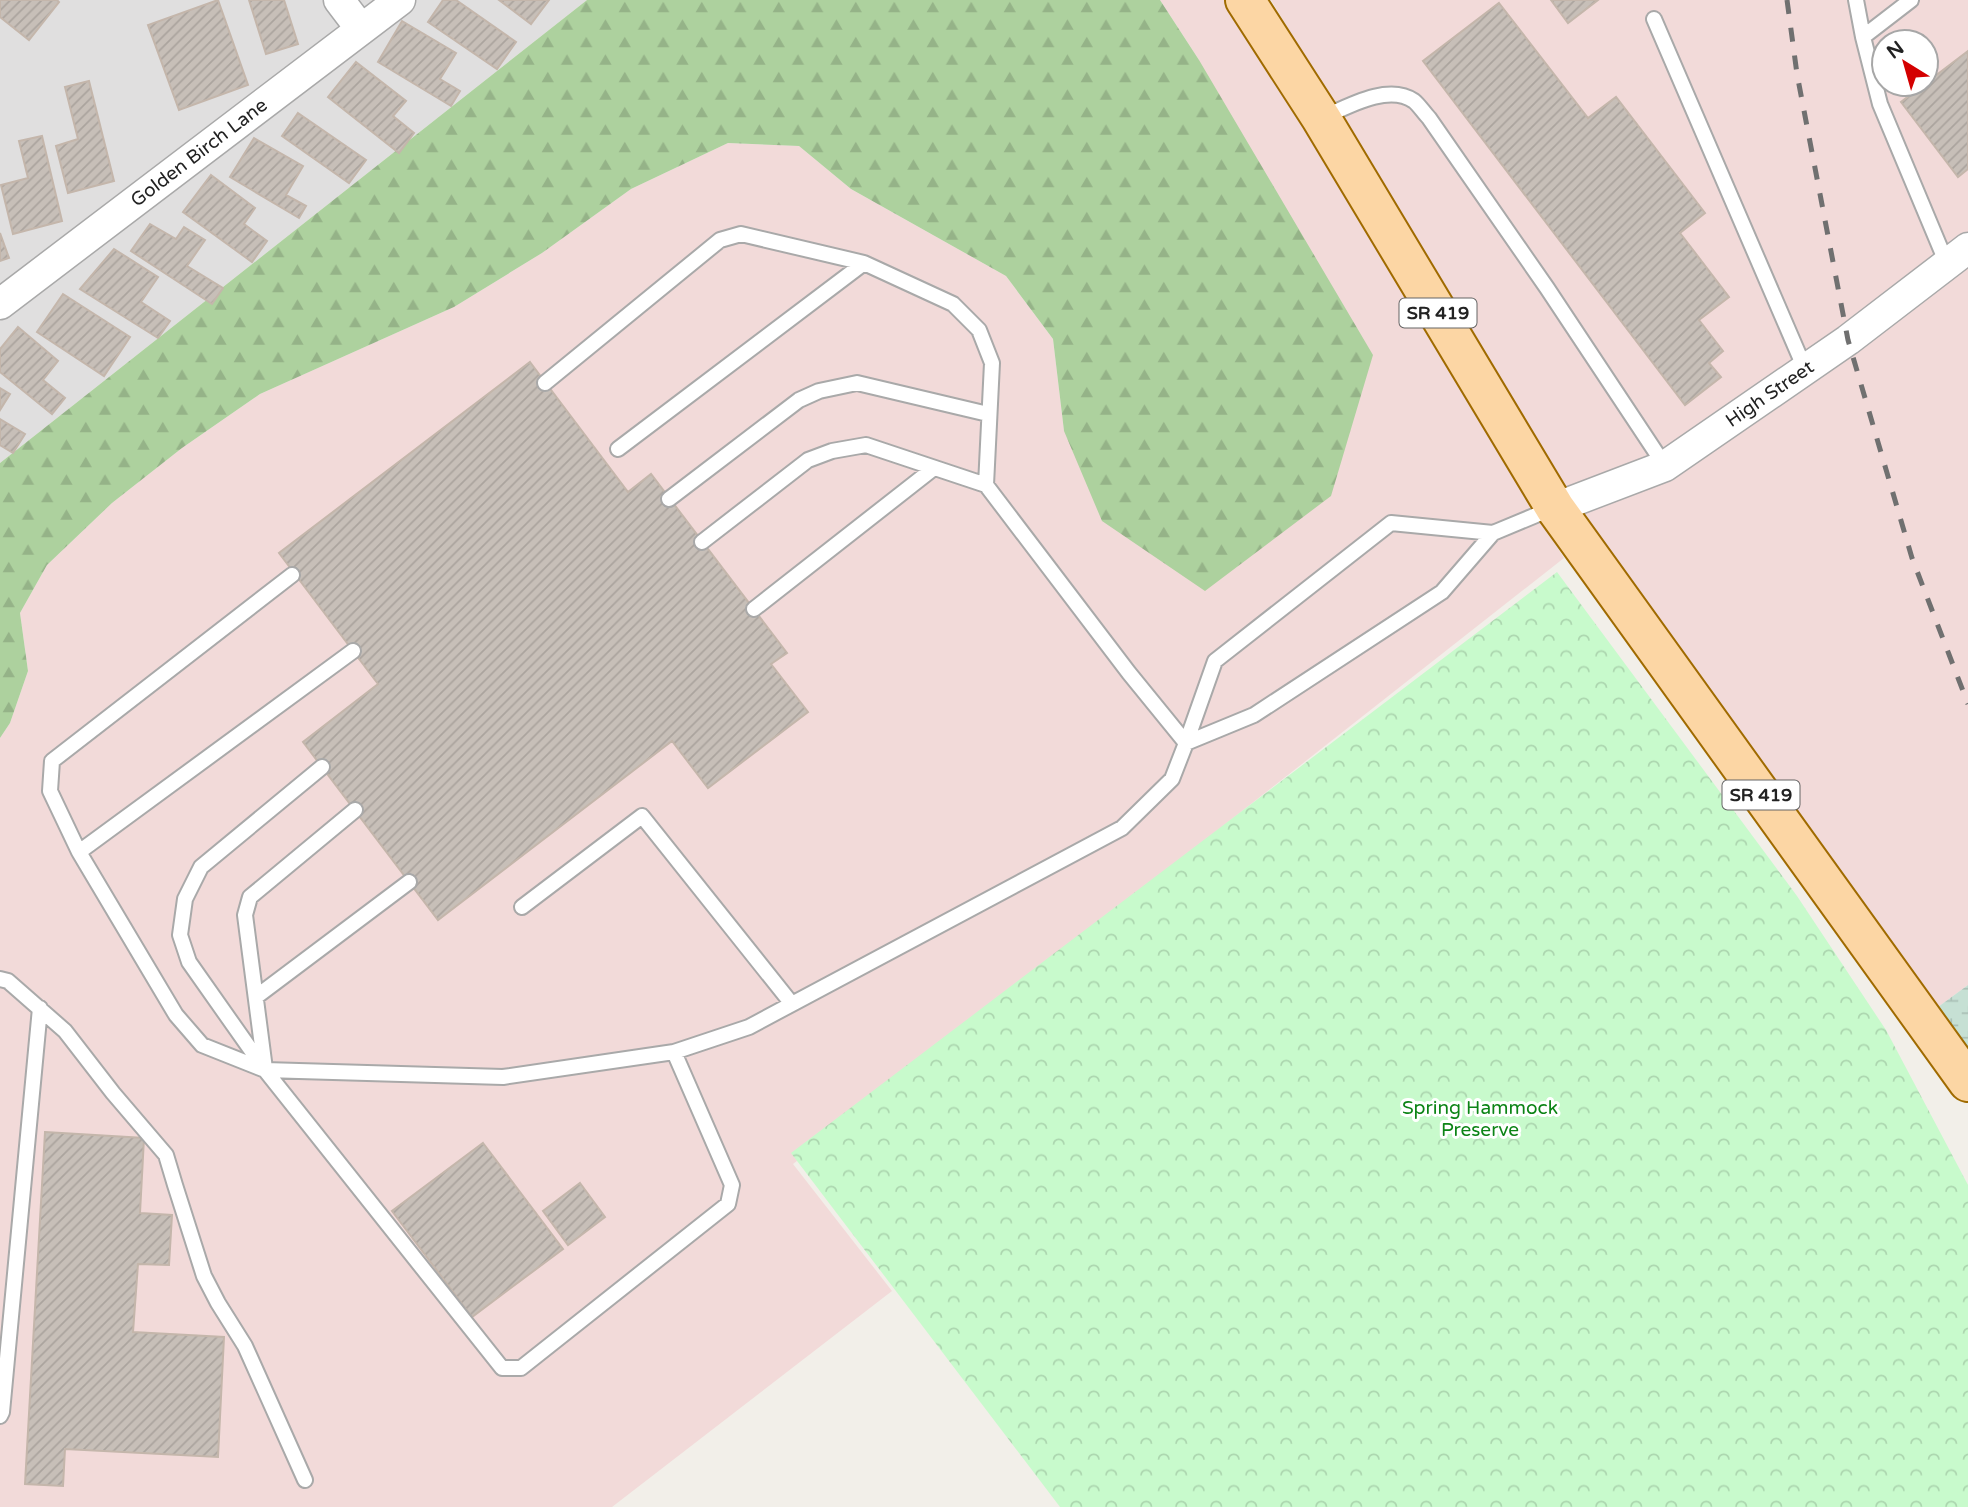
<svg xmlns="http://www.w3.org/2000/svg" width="1968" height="1507" font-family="'Varela Round',sans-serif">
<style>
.residential{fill:#e0dfdf}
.commercial{fill:#f2dad9;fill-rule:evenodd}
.forest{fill:url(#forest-firs)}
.wetland{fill:url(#wetland-marsh)}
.park{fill:url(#park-crowns)}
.building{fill:url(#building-hatch);stroke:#c4b6ab;stroke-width:2}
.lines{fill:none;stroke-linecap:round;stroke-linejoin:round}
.lane-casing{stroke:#a9a9a9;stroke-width:18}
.street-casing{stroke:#a9a9a9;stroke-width:33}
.primary-casing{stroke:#a06b00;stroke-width:42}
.lane{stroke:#fff;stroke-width:14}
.street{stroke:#fff;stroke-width:30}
.primary{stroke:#fcd6a4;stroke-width:38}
.rail{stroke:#707070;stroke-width:5;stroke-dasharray:14 14;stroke-linecap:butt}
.labels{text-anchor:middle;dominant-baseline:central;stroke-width:6;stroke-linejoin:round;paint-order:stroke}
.shield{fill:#fff;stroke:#646464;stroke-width:2}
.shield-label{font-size:18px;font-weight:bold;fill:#222}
.street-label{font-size:19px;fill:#222;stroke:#fff}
.park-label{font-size:19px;fill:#0c8416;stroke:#fff}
</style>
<defs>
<pattern id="forest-firs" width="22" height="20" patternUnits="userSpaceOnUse" patternTransform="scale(1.75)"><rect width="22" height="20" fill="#add19e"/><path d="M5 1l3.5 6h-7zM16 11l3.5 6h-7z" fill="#95b388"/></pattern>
<pattern id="wetland-marsh" width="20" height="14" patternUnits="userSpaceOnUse" patternTransform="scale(1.75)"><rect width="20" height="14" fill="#c6e0d4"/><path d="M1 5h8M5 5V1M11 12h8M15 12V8" fill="none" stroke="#aac0b6"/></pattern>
<pattern id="park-crowns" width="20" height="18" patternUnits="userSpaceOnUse" patternTransform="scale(1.75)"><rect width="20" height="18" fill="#c8facc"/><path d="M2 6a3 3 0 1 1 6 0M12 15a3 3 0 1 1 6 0" fill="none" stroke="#acd6af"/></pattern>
<pattern id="building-hatch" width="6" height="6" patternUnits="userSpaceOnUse" patternTransform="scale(1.75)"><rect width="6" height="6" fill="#c7bfb8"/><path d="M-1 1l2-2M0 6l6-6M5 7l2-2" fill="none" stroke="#aba49e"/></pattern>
</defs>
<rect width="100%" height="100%" fill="#f2efe9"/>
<path class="residential" d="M0,0H587L0,463Z"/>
<path class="commercial" d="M1160,0H1229L1545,526L1544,527L1564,558L793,1164L892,1291L612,1507H0V738L10,723L28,671L20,613L47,565L112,503L182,448L260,394L454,307L542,253L631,189L728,143L799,146L851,189L1006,276L1053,339L1064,431L1199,60Z
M1271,0H1968V985L1938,1007L1584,523ZM1884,42H1926V84H1884Z"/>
<path class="forest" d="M587,0H1160L1199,60L1373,355L1331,496L1205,591L1102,521L1064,431L1053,339L1006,276L851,189L799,146L728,143L631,189L542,253L454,307L260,394L182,448L112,503L47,565L20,613L28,671L10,723L0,738V463Z"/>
<path class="wetland" d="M1968,985V1052L1938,1007Z"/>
<path class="park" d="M1557,572L1797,896L1886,1030L1968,1185V1507H1060L791,1153Z"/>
<path class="building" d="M0,0H57L59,2L29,40L0,17Z
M218,0L248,85L179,110L148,25Z
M249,0H284L298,44L266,54Z
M443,0H456L516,42L497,69L428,22Z
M499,0H549L531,24Z
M1551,0H1598L1568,23Z
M1499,3L1588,118L1616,97L1705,213L1680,233L1729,297L1699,320L1723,351L1709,363L1721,377L1685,405L1423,61Z
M402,21L456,53L440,79L460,91L451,106L378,62Z
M1968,51V169L1958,177L1901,102Z
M356,62L406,101L393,116L414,133L399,153L328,97Z
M89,81L114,181L68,193L56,146L78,139L65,87Z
M298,113L366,160L349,183L282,136Z
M42,136L62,221L13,234L1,185L28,178L19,141Z
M254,138L303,166L286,195L306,206L299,218L230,177Z
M211,175L255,208L244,224L267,241L252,262L183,212Z
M150,224L176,239L184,227L205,240L187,266L223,288L212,304L131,251Z
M0,233L9,258L0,261Z
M114,249L158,277L141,302L170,321L158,338L80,289Z
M63,294L130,337L104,376L37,332Z
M18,327L58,361L43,380L65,398L52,414L0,372V349Z
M530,362L628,492L651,474L787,653L771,664L808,712L708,788L672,741L438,920L303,742L378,684L279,553Z
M0,388L10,394L0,410Z
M0,419L25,434L13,453L0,445Z
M45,1132L144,1138L140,1213L172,1215L169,1265L138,1264L133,1332L224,1337L218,1457L65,1449L63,1486L25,1484Z
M483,1143L563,1249L472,1317L392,1211Z
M580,1183L605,1217L568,1245L543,1211Z"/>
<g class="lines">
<g class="lane-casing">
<path id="lane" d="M1856,0L1863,37
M1911,0L1863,37L1880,104L1947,264
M1654,19L1805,369
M1322,118C1347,107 1388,83 1414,101C1419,105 1424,113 1429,118L1547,288L1665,466
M545,383L720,240L741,234L864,263
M618,449L864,263L953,304L979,330L992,363L986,485
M669,499L799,400L819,391L857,383L988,414
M1493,533L1442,592L1254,715L1186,743L1215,661L1391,523L1493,533L1553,508
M754,609L934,468
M353,651L79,852L176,1015L202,1045L265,1070L503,1077L674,1052L749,1027L792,1004
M322,767L201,867L185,899L180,935L189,962L265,1070L502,1368H521L728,1204L732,1185L674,1052
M79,852L50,791L52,761L292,575
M522,907L642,816L792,1004L1122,828L1172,779L1186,743L1129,673L986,485L866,445L832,451L808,460L702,542
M0,979L8,981L65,1031L113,1093L166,1155L175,1185L204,1276L218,1303L245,1346L305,1480
M256,997L409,882
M265,1069L245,915L250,897L355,810
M0,1416L2,1412L40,1008"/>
</g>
<g class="street-casing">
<g id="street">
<path d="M339,0L361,29"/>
<path id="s1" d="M0,304L400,0"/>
<path id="s2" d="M1555,508L1665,466L1848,340L1968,248"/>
</g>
</g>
<g class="primary-casing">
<path id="primary" d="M1245,0L1321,118L1555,508L1968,1082"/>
</g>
<use href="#lane" class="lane"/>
<use href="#street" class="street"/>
<use href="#primary" class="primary"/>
<path class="rail" d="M1787,0L1797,74L1848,340L1912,558L1968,704"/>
</g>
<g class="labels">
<g class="shield">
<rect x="1399.5" y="298.5" width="77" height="29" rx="5"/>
<rect x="1722.5" y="780.5" width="77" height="29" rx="5"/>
</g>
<g class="shield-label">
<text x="1438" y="313">SR 419</text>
<text x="1761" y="795">SR 419</text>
</g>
<g class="street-label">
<text stroke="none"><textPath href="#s1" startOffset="250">Golden Birch Lane</textPath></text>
<text stroke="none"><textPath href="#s2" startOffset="245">High Street</textPath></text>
</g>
<g class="park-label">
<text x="1480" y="1108">Spring Hammock<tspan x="1480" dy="22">Preserve</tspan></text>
</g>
</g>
<g transform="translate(1905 63) rotate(323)"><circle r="33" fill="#ffffff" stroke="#a7a7a7" stroke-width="2"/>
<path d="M0-5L12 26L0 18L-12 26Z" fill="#d40000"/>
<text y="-10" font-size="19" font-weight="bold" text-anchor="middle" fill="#222222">N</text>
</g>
</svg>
